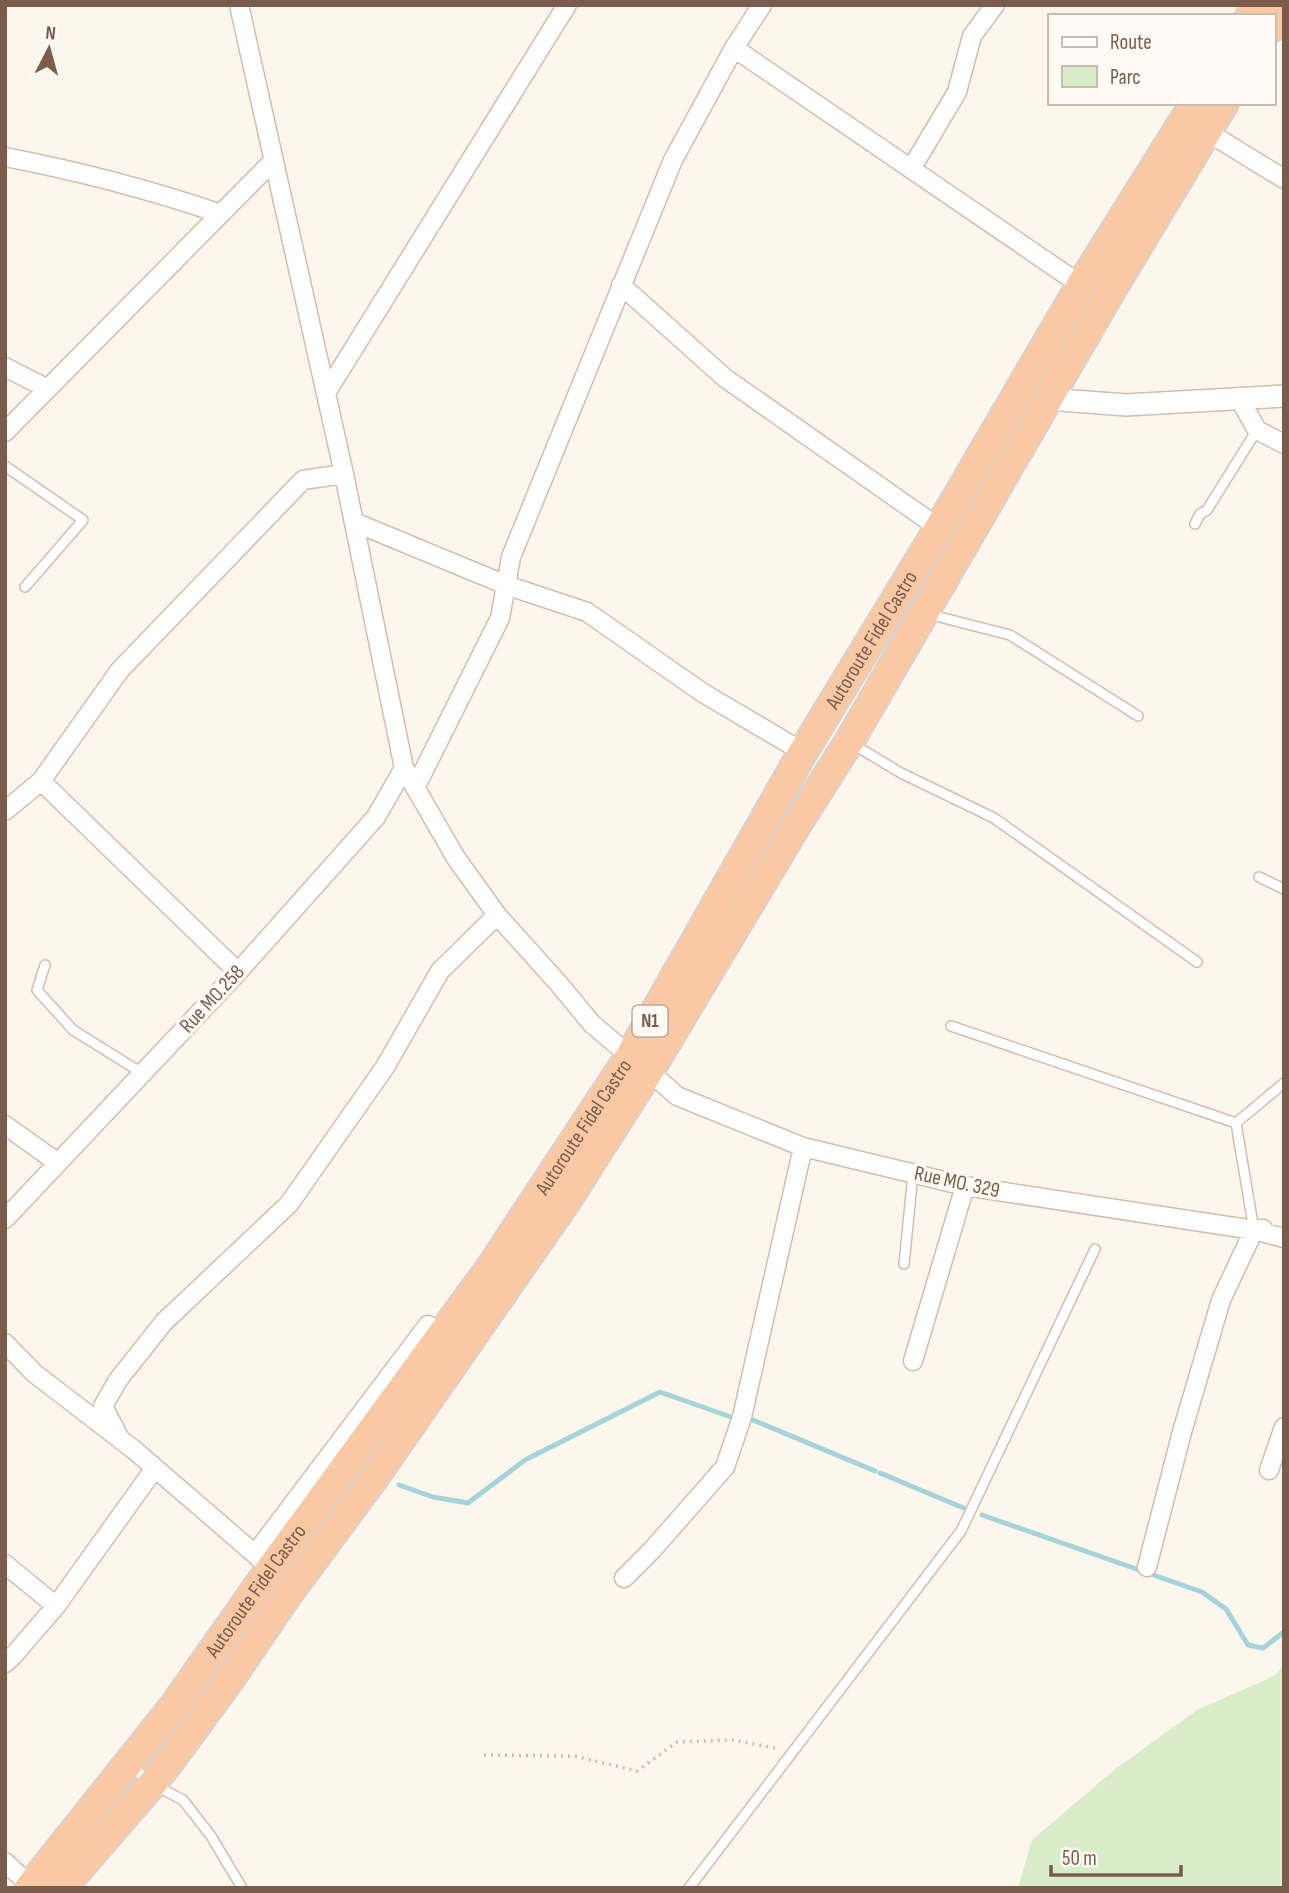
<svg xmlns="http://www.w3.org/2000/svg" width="1289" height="1893" font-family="'Sofia Sans Condensed',sans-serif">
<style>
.green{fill:#d8ecc9}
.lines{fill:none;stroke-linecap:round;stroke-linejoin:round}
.stream{stroke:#a5d3da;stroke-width:5}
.service-casing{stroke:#d1beb0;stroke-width:12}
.minor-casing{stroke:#d1beb0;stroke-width:21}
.tertiary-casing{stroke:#d1beb0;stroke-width:24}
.trunk-casing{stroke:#dad1cd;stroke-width:32}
.path{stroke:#d9b8a5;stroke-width:3.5;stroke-dasharray:2 5;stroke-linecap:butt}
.service{stroke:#fff;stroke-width:9}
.minor{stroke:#fff;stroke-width:18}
.tertiary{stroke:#fff;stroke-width:21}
.trunk{stroke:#f9c8a4;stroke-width:28}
.labels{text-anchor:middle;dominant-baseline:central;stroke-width:7;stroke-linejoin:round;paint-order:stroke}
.shield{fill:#fffaf3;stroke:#a28b7f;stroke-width:2}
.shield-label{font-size:19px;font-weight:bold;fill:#7a5c4d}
.street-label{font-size:21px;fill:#7a5c4d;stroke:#fffaf3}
</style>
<rect width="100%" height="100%" fill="#fdf6ec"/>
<path class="green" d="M1284,1665V1888H1018L1032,1840L1114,1770L1197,1710L1274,1676Z"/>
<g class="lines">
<path class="stream" d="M753,1420L875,1471
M880,1473L966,1509
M399,1485L433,1497L468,1503L525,1460L660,1392L731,1417
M982,1515L1202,1592L1226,1609L1248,1645L1263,1648L1284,1632"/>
<g class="service-casing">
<path id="service" d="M5,466L83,520L25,587
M1195,524L1200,514L1207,510L1257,430
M928,614L1010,635L1138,716
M851,743L901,773L994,818L1197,962
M1259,877L1284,889
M45,965L37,990L73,1030L142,1073
M951,1026L1236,1123L1254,1230
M1236,1123L1284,1083
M904,1264L913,1174
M130,1765L152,1784L183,1800L211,1836L242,1888
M689,1888L961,1531L1095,1249"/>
</g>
<g class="minor-casing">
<path id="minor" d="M239,5L344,474L404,768L456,858L497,915L559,984L592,1024L630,1056
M762,5L734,48L1081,285
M1206,131L1284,179
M5,157C78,171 151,190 221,214
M911,169L957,92L972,36L995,5
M621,285L725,378L939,528
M5,367L48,389
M326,393L567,5
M1239,398L1257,430L1284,444
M5,432L274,160
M354,522L506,585L587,612L703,693L803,752
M41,781L238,972
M415,788L500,618L511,557L673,160L734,48
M5,811L41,781L120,670L303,480L344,474
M649,1071L677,1096L803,1147L965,1186L1254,1230L1284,1238
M5,1125L58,1163
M5,1219L238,972L376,817L404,768
M5,1343L34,1373L133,1449L271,1568
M913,1361L965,1186
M120,1439L103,1406L118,1380L164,1322L289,1204L385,1067L440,971L497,915
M1269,1470L1284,1427
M255,1554L428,1325
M5,1564L56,1606
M1147,1567L1182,1432L1221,1300L1254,1230L1263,1229
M624,1578L652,1550L725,1467L742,1417L803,1147
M5,1663L13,1656L56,1606L155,1468
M5,1862L31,1886"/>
</g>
<g class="tertiary-casing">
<path id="tertiary" d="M1048,399L1126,405L1284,396"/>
</g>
<g class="trunk-casing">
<g id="trunk">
<path d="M1250,16L1256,5"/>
<path d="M1273,27L1284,11"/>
<path id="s1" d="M29,1888L174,1706L271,1568L491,1267L630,1056L803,752L939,528L1081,285L1195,103"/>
<path d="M62,1888L152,1784L172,1758L230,1679L285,1598L373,1479L567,1200L649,1071L797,824L849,742L1106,299L1224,103"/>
</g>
</g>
<path class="path" d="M484,1755L574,1756L637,1771L677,1742L733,1740L780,1749"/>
<use href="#service" class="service"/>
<use href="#minor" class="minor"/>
<use href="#tertiary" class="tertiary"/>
<use href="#trunk" class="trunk"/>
</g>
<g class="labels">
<rect class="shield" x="632.5" y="1005.5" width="35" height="31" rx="5"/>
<g class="shield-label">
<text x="650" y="1021">N1</text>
</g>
<g class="street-label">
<text stroke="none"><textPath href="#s1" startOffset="1508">Autoroute Fidel Castro</textPath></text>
<text transform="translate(212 999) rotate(-47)">Rue MO.258</text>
<text stroke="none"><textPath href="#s1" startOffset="942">Autoroute Fidel Castro</textPath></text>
<text transform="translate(957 1182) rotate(12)">Rue MO. 329</text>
<text stroke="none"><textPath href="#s1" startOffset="374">Autoroute Fidel Castro</textPath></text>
</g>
</g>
<rect width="1289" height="1893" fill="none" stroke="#7a5c4d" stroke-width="14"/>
<rect x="1048" y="14" width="228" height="91" fill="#fffaf3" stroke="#cabbb1" stroke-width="2"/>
<rect x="1062" y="37" width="35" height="10" fill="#ffffff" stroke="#cabbb1" stroke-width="2"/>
<text x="1110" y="49" font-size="21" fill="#7a5c4d">Route</text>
<rect x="1062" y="66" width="35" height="21" fill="#d8ecc9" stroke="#cabbb1" stroke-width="2"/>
<text x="1110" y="84" font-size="21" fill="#7a5c4d">Parc</text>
<g transform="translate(49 49) rotate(6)" stroke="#fffaf3" stroke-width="5" paint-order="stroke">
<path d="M0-5L12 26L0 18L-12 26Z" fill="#7a5c4d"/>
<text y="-10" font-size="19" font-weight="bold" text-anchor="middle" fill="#7a5c4d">N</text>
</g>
<path d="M1051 1865v10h130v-10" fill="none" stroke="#7a5c4d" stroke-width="3.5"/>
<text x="1062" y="1865" font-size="21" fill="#7a5c4d" stroke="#fffaf3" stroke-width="5" paint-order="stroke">50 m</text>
</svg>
